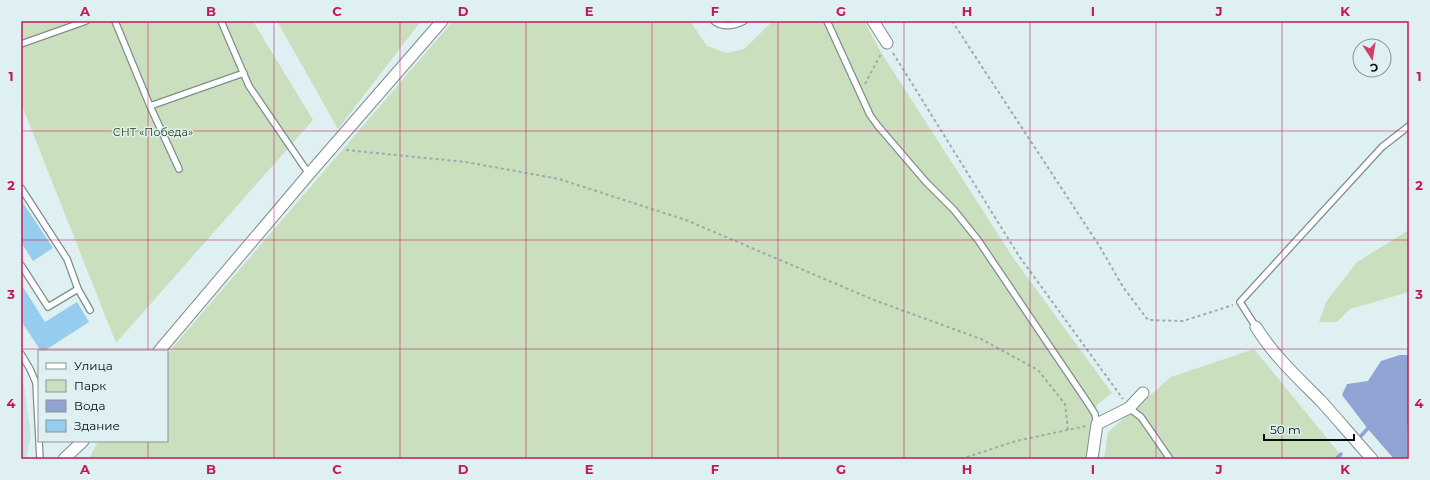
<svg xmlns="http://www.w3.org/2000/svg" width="1430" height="480" font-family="Montserrat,sans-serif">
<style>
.built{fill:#c8e2e3}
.green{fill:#cadfbe}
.water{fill:#91a3d3}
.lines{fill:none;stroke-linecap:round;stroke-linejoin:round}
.stream{stroke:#91a3d3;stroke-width:3.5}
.building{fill:#96cced}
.lane-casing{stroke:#7f8e8f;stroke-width:8}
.street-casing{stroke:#7f8e8f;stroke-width:13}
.path{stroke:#9cabab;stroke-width:2;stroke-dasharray:3 3;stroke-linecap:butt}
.lane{stroke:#fff;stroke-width:5.5}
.street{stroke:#fff;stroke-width:11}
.grid{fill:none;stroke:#c2185b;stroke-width:1;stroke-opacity:0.55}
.labels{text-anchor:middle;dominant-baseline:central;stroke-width:3;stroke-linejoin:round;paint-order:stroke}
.park-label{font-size:11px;fill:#254110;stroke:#def0f1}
.neatline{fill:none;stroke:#c2185b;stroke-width:1.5}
.grid-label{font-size:13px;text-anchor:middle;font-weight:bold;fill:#c2185b}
</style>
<rect width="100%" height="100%" fill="#def0f1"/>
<path class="built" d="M21,380L24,385L31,436L26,459H21Z"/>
<path class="green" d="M21,21H253L313,120L116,343L21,103Z
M277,21H421L338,129Z
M453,21H690L707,46L726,53L744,49L773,21H864L882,54L1014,259L1112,393L1097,405L1086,459H89L98,441H167V354Z
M1409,230V292L1350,309L1337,322H1319L1326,302L1357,262Z
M1254,349L1344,459H1104L1108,432L1171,377Z"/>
<path class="water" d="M1400,355H1409V424L1407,425V459H1394L1368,429L1342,395L1347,384L1368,381L1381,361Z"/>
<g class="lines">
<path class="stream" d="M1360,437L1370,426
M1336,459L1341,454"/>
</g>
<path class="building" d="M21,200L53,248L33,261L21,242Z
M21,284L45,322L77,302L89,322L44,351H41L21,321Z"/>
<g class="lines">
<g class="lane-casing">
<path id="lane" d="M115,21L150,106L244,73
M221,21L249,86L309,174
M714,21C723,28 734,26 744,21
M827,21L870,115L878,126L926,182L954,210L978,240L1088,403L1095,414L1097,424
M21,44L86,21
M150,106L179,169
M21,188L67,259L78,289L90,310
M21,265L48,307L78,289
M1256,327L1240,302L1382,147L1409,126
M21,354L30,369L36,383L40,459
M1129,408L1141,417L1170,459"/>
</g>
<g class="street-casing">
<path id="street" d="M873,21L887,43
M1256,327C1273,355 1298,378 1321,401C1338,420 1355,440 1372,459
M159,351L309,174L442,21
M64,459L83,441
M1092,459L1097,424L1129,408L1143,393"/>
</g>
<path class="path" d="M952,21L1100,247L1123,287L1148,320L1183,321L1233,305
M893,53L1019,256L1123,399
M865,84L882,52
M346,150L466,162L559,179L686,220L874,300L981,339L1038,370L1065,404L1068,430
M961,459L1016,441L1086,426"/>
<use href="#lane" class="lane"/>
<use href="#street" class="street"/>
</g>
<path class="grid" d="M148,21V351M274,21V459M400,21V459M526,21V459M652,21V459M778,21V459M904,21V459M1030,21V459M1156,21V459M1282,21V459M21,131H1409M21,240H1409M21,349H1409M148,441V459"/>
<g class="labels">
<g class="park-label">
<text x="153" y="132">СНТ «Победа»</text>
</g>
</g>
<rect width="1430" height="480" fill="none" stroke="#def0f1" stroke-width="44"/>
<rect x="38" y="350" width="130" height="92" fill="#def0f1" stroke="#889596"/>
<rect x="46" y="363" width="20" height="6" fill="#ffffff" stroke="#889596"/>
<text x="74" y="370" font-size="12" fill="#070d0d">Улица</text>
<rect x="46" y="380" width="20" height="12" fill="#cadfbe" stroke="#889596"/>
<text x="74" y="390" font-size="12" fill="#070d0d">Парк</text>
<rect x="46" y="400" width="20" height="12" fill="#91a3d3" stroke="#889596"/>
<text x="74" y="410" font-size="12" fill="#070d0d">Вода</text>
<rect x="46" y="420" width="20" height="12" fill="#96cced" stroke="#889596"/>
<text x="74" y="430" font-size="12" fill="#070d0d">Здание</text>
<g transform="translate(1372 58) rotate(168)"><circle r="19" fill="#def0f1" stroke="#889596"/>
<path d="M0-3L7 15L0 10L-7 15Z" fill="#cf4066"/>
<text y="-6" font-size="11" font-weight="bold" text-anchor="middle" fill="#070d0d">С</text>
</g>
<path d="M1264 434v6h90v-6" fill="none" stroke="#070d0d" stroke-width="2"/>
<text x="1270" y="434" font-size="12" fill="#070d0d" stroke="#def0f1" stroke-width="3" paint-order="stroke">50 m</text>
<rect x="22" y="22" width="1386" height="436" class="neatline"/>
<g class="grid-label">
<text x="85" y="16">A</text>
<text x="211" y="16">B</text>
<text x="337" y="16">C</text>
<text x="463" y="16">D</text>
<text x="589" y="16">E</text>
<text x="715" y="16">F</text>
<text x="841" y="16">G</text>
<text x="967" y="16">H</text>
<text x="1093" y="16">I</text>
<text x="1219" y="16">J</text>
<text x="1345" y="16">K</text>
<text x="11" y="81">1</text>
<text x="1419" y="81">1</text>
<text x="11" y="190">2</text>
<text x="1419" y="190">2</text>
<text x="11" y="299">3</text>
<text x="1419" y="299">3</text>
<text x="11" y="408">4</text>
<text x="1419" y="408">4</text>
<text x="85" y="474">A</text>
<text x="211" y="474">B</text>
<text x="337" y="474">C</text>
<text x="463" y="474">D</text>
<text x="589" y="474">E</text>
<text x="715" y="474">F</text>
<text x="841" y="474">G</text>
<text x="967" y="474">H</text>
<text x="1093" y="474">I</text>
<text x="1219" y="474">J</text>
<text x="1345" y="474">K</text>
</g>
</svg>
